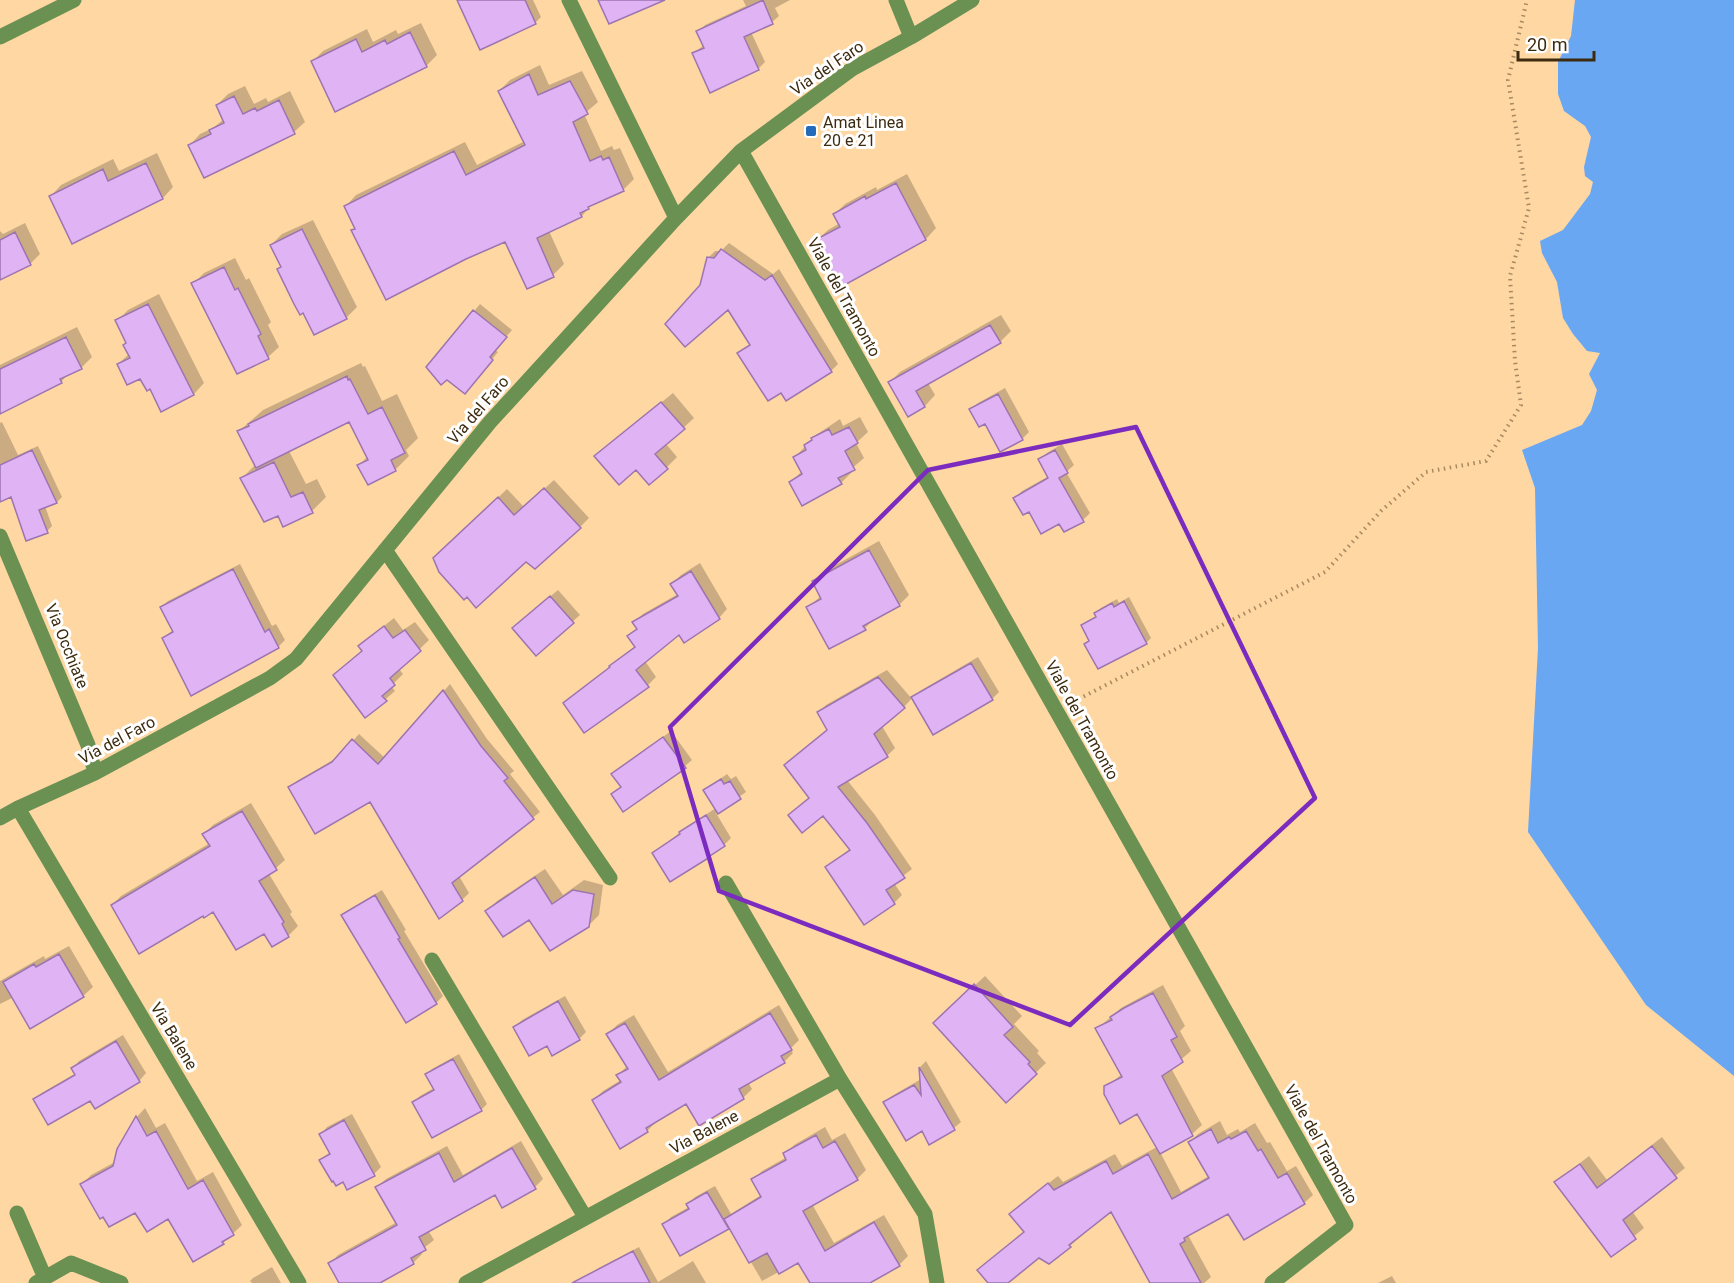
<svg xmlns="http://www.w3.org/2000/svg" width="1734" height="1283" font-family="Roboto,sans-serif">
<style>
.water{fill:#69a7f3}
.shadow{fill:#0003}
.building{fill:#dfb3f4;stroke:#9c74b0;stroke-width:1.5}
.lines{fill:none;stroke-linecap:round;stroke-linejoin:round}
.path{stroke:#a88a61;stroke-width:4;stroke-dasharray:1.5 4.5;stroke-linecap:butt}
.minor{stroke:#6a9152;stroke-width:15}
.marked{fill:none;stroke:#7b2cbf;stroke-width:4.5;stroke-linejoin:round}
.poi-dot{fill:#226aba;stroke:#fff;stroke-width:2}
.labels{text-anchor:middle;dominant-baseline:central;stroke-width:6;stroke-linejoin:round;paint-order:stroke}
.street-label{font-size:16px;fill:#3d2b0f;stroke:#fff}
.poi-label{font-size:16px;fill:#3d2b0f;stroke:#fff;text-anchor:start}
</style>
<rect width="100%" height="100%" fill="#fed7a3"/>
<path class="water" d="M1575,0H1734V1076L1646,1005L1528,832L1538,648L1535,488L1522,450L1582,425L1591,411L1597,390L1589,374L1600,353L1587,351L1573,334L1563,318L1557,282L1542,253L1540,241L1563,230L1590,194L1593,182L1585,176L1584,167L1591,137L1585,126L1564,111L1558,94V62L1571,36Z"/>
<path class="shadow" d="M465,0H533L541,17L535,23Z
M743,0H790L775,8L779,16L772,22L751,32L765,62L758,69L694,53L704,45L698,32L705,25L746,6Z
M421,23L437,55L426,66L312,62L323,51L367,29L373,42L396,30L398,34Z
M540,65L549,85L582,71L598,102L584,114L601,151L612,146L614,150L620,148L634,179L623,190L592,204L582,216L549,231L564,264L553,275L506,240L353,230L356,228L346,206L356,195L465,142L477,165L525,141L499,91L510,80Z
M245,86L254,104L266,98L268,102L290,91L305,122L294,132L205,176L190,145L200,134L213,128L224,119L217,105L228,94Z
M157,153L173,187L163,198L73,242L51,196L61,185L113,159L119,171Z
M907,174L936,228L926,239L841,285L817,240L828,230L840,223L835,214L845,204L876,187L877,190Z
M313,220L357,307L346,318L282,266L271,245L282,234Z
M25,223L40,254L31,263L0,278V231L3,234Z
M729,243L773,274L779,269L838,364L831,371L781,391L739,354L751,344L728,307L701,285L708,258L715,251H721Z
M235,258L246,280L249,278L271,322L268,325L279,347L268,357L193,284L204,273Z
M159,294L204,383L194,394L162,410L150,387L141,377L118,364L129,354L128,342L117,321L128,310Z
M480,304L512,330L495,350L498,352L471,385L428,367Z
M1001,315L1011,331L1000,342L928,383L935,395L925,406L908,415L890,382L900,372Z
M77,327L92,357L82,367L69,373L61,382L0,413V365Z
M361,363L363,367L365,366L382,401L397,394L418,438L406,450L409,456L395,470L359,465L368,456L350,419L289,451L306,484L317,479L326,497L312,511L278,514L242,478L256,464L239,431L263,410Z
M1005,388L1029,432L1022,439L986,422L971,409L978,403Z
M673,393L694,418L666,444L677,457L666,468H637L607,446Z
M860,417L868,432L856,443L864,458L850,470L852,472L841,483L791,482L802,471L795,457L816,435L840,419L843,426Z
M2,422L18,455L38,446L62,497L57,502L45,506L52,526L47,531L12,495L0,493V423Z
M1062,444L1074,465L1066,472L1090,513L1083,520L1060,522L1029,510L1015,498L1022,491L1049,476L1040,460L1047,453Z
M554,480L589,518L580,527L526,560L435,559L507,489L524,507Z
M879,541L909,595L899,605L874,619L865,628L808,607L821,596L813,581L823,572Z
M700,563L727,609L719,618L680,633L645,661L656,677L648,685L565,703L636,646L629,636L638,627L634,622L643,614L678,594L672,584L681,575Z
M240,564L272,626L276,624L285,640L278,647L163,638L173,630L161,607L168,601Z
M558,590L580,615L536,654L521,621Z
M1129,597L1151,638L1146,643L1090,640L1083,625L1097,615L1096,613L1101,608L1117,599L1119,603Z
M394,618L403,630L415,622L429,640L399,669L403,674L391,686L395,691L366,716L363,650L370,637Z
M978,657L999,692L992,699L913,697L904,707L882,726L895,748L887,756L847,780L875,815L912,869L894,883L902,895L894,903L827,867L851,848L786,765L829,729L819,712L826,705L887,670L912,699L920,691Z
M450,684L487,739L514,771L510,774L540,812L459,876L469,893L462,900L370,800L290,787L297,781L338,757L359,734L385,758Z
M671,731L692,760L685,766L613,794L622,786L613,774Z
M727,774L731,779L736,776L746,792L716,813L731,838L724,845L654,853L688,826L716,808L705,790Z
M251,803L285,860L269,874L292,912L290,914L298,926L289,935L273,945L265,932L213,910L112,905L121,896L210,843L204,834L213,825Z
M545,869L563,895L584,880L603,885L599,915L588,926L487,911L497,901Z
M382,890L406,930L404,931L443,996L436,1003L343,915L350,909Z
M69,946L93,987L83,996L14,997L0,1004V981L44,956L45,959Z
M985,976L1022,1016L1014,1024L1039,1051L1037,1053L1046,1063L1006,1101L945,1013Z
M1163,985L1185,1026L1180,1031L1191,1051L1171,1068L1202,1125L1192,1134L1160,1152L1181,1192L1209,1176L1190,1142L1198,1134L1220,1121L1227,1135L1238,1129L1240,1132L1255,1123L1267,1143L1270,1142L1287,1171L1296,1166L1313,1195L1304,1203L1229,1212L1188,1235L1211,1277L1204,1283H1157L1111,1210L1070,1246L1039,1257L1006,1283H989L1025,1231L1011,1214L1020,1205L1058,1176L1063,1182L1115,1154L1122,1166L1157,1147L1138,1112L1106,1087L1122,1074L1097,1029L1121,1008Z
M565,996L586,1032L579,1039L515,1027L522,1020Z
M779,1005L799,1040L790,1049L793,1053L784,1062L748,1082L752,1089L743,1098L687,1102L656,1122L647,1131L594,1100L603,1091L621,1080L618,1075L627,1066L608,1034L617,1025L634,1015L668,1072Z
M123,1035L146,1073L140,1080L95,1107L91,1099L35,1100L42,1093L76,1073L73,1068L79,1061Z
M459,1054L487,1104L481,1110L433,1136L414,1102L420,1096L434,1088L426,1075L432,1069Z
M926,1061L961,1122L954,1128L930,1143L922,1129L885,1103L892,1096L921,1079L920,1067Z
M145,1108L156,1128L165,1123L197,1181L213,1172L242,1225L223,1243L169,1217L136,1211L82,1184L91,1175L115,1162L118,1150L137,1117Z
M352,1114L381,1167L374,1174L348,1188L344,1180L321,1160L330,1152L321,1134L327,1127Z
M825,1127L832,1140L845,1133L866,1170L857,1179L812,1204L834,1243L884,1215L908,1256L899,1265L867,1283H811L799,1261L762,1281L730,1226L728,1228L664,1224L671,1217L689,1207L688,1204L695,1197L715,1186L731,1214L761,1195L753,1180L762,1171L787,1157L785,1154L794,1145Z
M1662,1137L1685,1168L1632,1211L1644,1228L1611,1255L1556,1182L1589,1156L1607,1180Z
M521,1141L543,1179L535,1187L495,1193L428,1230L434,1240L420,1251L422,1254L413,1263L377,1283H340L330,1264L338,1255L397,1222L377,1187L386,1179L447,1146L463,1175Z
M639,1247L658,1282L693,1261L706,1283H596L592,1274L597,1269Z
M272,1267L281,1283H252L250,1281L253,1278Z
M1392,1276L1396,1283H1378Z"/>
<path class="building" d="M457,0H525L536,24L480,50Z
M598,0H665L609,24Z
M763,0L773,24L744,37L759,70L710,93L692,53L704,48L696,31Z
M410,32L427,67L335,112L311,61L356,39L362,52L385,40L387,44Z
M529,74L538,95L570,81L588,114L573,122L590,161L601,156L603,160L609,157L624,191L588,207L589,209L580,213L582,217L537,238L554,277L527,289L505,242L466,259L386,300L351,230L355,229L344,206L454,151L466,175L525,145L498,91Z
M234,96L243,114L255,108L257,111L279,100L295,134L204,178L188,145L211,134L209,130L224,123L216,105Z
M146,163L163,199L72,244L49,196L103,169L108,181Z
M896,183L926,240L841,287L815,240L840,227L833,214L865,196L866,199Z
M302,229L347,319L314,335L303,313L300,315L294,304L277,269L281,267L270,245Z
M15,232L31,265L0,280V240Z
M721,249L765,280L772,275L832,372L786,401L781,393L768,401L737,353L750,345L728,310L685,347L665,324L700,285L707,257L714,258Z
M224,267L235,290L238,288L261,334L258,336L269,359L237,374L191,283Z
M148,304L194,395L161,412L150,389L147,391L140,379L127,385L117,364L130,358L123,345L126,343L115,320Z
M473,310L507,337L490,357L493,360L465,394L447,380L441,385L426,367Z
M990,325L1001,343L916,391L925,407L908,417L888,382Z
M66,337L82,369L60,379L62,383L0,414V369Z
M347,376L348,380L350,379L368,414L382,407L405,453L391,460L396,471L368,485L357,465L368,460L349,422L256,468L237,431L249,426L248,424Z
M998,394L1023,440L1000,452L985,424L979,427L969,409Z
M661,402L685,429L655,454L668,469L649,485L636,470L619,485L594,456Z
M849,427L858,443L845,451L855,470L838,478L842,484L802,506L789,482L802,474L793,457L806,450L804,445L812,440L811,438L829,429L832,435Z
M32,450L57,503L39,510L48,533L26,541L11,497L0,502V465Z
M1055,450L1068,473L1059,478L1084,522L1064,532L1059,524L1041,534L1029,512L1023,515L1013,498L1048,478L1038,459Z
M274,462L291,497L303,492L313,513L283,527L278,516L264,522L240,478Z
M544,488L581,528L535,569L526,562L476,608L467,597L464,600L439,572L433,558L498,497L514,515Z
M869,550L900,606L863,626L866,630L829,649L806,607L821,599L812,581Z
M233,569L265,632L269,629L279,648L191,696L162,638L173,632L160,607Z
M691,571L720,619L684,643L679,635L636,670L649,687L584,733L563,703L610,667L609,666L635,647L627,636L637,629L632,622L678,596L670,584Z
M550,596L574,623L536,656L512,628Z
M1124,601L1147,644L1098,669L1084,644L1089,641L1081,625L1096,617L1094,613L1112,603L1114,607Z
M384,626L393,638L405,630L421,651L390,678L395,685L382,696L387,701L365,718L333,675L362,651L358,646Z
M971,663L993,700L933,735L911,697Z
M878,677L905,708L874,734L888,757L838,787L867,823L905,878L886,890L895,904L864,925L825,867L850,850L823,816L802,833L788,815L809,798L784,765L827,730L817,712Z
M443,690L481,746L508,778L504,781L534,819L452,883L463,901L439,919L370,802L315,834L288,787L332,762L352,739L378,764Z
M663,737L686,768L623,812L611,794L621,787L611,774Z
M721,779L724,784L730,781L741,799L718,814L703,790Z
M242,811L277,870L259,881L284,922L282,924L289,937L272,947L264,934L236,950L213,912L204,918L203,916L139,954L111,905L210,846L202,834Z
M706,815L725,846L710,856V857L670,882L652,853L680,834L679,832Z
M535,877L552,904L573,890L594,894L589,927L550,951L529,920L503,937L485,911Z
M375,895L400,938L398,939L437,1004L406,1023L341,915Z
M59,954L84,997L30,1029L3,982L34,964L36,967Z
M974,984L1013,1027L1004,1035L1030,1062L1028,1064L1037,1074L1006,1103L933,1023Z
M1153,993L1177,1037L1171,1040L1183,1062L1162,1076L1193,1136L1160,1154L1137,1114L1120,1124L1104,1094V1086L1122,1077L1095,1028L1112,1020L1110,1017L1124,1008Z
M558,1001L580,1040L552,1056L547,1046L529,1056L513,1027Z
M770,1013L792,1050L781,1056L785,1063L739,1089L744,1099L699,1126L686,1104L646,1128L648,1132L620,1149L592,1100L621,1082L616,1075L628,1069L606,1034L625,1023L659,1080Z
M116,1041L140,1082L95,1109L90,1101L48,1125L33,1099L75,1075L71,1068Z
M453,1059L482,1111L432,1138L412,1102L434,1090L425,1074Z
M919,1067L955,1130L929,1145L922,1131L906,1141L883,1102L914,1085L921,1095Z
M136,1116L147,1136L156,1131L188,1189L203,1180L234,1235L222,1242L224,1244L193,1262L168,1219L147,1232L135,1213L109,1227L103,1217L100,1219L80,1184L113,1166L117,1149Z
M344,1120L375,1176L347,1190L343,1182L336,1186L333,1181L332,1182L319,1160L330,1154L319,1134Z
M1211,1129L1218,1143L1229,1137L1231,1139L1246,1131L1258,1151L1261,1149L1278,1178L1287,1173L1305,1204L1244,1240L1228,1214L1184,1238L1185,1241L1180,1244L1201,1283H1150L1111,1212L1069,1245L1071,1247L1049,1264L1039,1258L1008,1283H988L977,1270L1024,1232L1009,1214L1048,1183L1054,1190L1106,1161L1113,1174L1148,1154L1172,1199L1209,1178L1188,1142Z
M816,1135L823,1148L835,1141L858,1180L803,1211L825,1251L874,1222L900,1266L870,1283H810L798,1263L779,1274L767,1253L749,1263L724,1219L761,1197L751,1179L786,1160L783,1153Z
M1652,1146L1677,1178L1623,1220L1636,1239L1611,1257L1554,1182L1580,1164L1597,1188Z
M512,1148L536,1189L502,1208L495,1195L419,1237L426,1250L411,1258L414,1264L380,1283H339L328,1263L397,1225L375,1187L439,1153L454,1182Z
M707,1192L729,1229L680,1256L662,1224L689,1209L686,1204Z
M633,1251L650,1283H572Z"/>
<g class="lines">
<path class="path" d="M1073,702L1325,572L1381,511L1426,472L1486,461L1521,405L1515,361L1510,276L1529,208L1508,80L1527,0"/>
<path class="minor" d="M569,0L676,218
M896,0L911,37
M0,37L74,0
M741,151L1346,1225L1272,1283
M0,536L88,745L95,773
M385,550L610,878
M18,808L299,1283
M0,818L18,808L95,773L270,678L296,659L490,422L676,218L741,151L852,69L911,37L972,0
M726,883L840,1079L925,1214L937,1283
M432,960L585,1217
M17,1213L45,1278
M36,1283L71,1263L121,1283
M466,1283L840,1079"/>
</g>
<path class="marked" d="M1136,427L1315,798L1070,1025L719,891L670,727L928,470Z"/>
<rect class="poi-dot" x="805" y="125" width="12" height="12" rx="3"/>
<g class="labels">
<g class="street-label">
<text transform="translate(827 68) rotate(-34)">Via del Faro</text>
<text transform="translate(844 297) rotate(61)">Viale del Tramonto</text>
<text transform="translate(478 410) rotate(-49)">Via del Faro</text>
<text transform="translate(67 646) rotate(68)">Via Occhiate</text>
<text transform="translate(1082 720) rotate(61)">Viale del Tramonto</text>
<text transform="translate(117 740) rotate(-28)">Via del Faro</text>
<text transform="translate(174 1036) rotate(59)">Via Balene</text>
<text transform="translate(704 1132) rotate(-28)">Via Balene</text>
<text transform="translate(1321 1144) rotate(61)">Viale del Tramonto</text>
</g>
<g class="poi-label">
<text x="823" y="122">Amat Linea<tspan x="823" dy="18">20 e 21</tspan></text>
</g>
</g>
<path d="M1518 51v9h76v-9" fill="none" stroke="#3d2b0f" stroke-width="3"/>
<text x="1527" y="51" font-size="18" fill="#3d2b0f" stroke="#ffffff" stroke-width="4.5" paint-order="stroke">20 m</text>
</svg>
